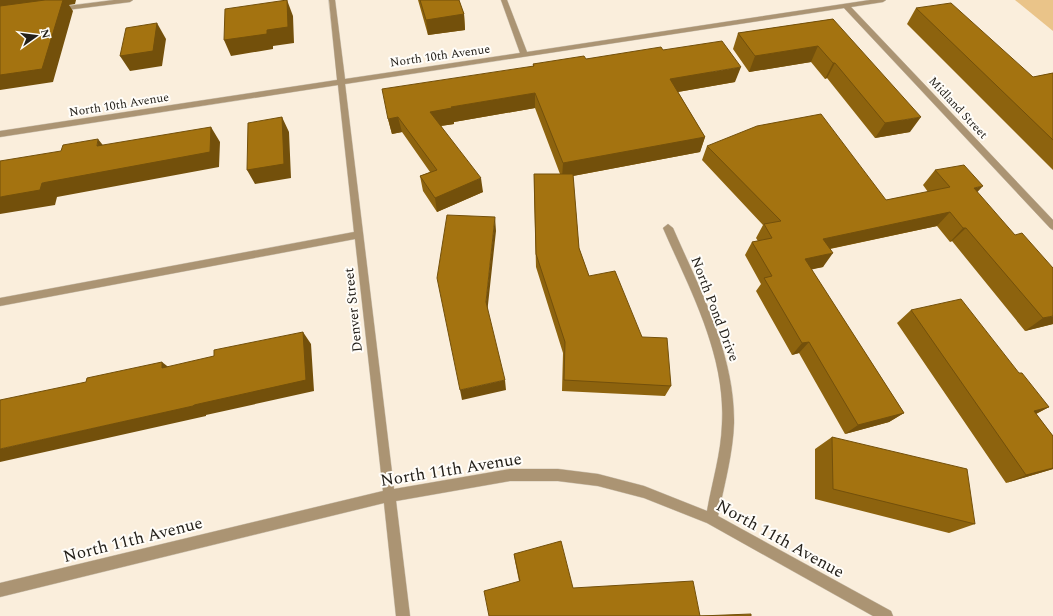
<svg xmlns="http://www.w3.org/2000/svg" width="1053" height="616" font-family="Spectral,serif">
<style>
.green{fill:#eac489}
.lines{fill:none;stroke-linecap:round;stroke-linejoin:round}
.minor-casing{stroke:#d3c9b9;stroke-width:1}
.minor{fill:#ab9473;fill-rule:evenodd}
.wall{fill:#8d630e}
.shaded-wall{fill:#73500b}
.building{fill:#a47310;stroke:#73500b}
.labels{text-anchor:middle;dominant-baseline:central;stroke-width:4;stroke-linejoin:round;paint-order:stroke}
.far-street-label{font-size:12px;fill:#24201a;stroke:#fffdf9}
.street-label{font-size:14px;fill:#24201a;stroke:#fffdf9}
.near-street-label{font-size:17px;fill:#24201a;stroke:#fffdf9}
</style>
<rect width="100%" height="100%" fill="#faeedc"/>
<path class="green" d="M1015,0H1053V31Z"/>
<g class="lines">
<g class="minor-casing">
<path id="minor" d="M114,0H133L130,2L59,11L56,9L59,7Z
M329,0H335L345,79L520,53L501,0H507L527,52L870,0H886L883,2L851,7L1053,220V230L1050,228L844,8L345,84L394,489L510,469H558L598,474L644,486L707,511C712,482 721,454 722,424C726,355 690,290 663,228L668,224L673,228C700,290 735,354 734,423C733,454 724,486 718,516L891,611L893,616H873L707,523L644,498L598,486L558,481H510L396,501L410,616H396L384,503L0,597V583L383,491L355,239L0,306V298L354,232L338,85L0,137V131L337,80Z"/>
</g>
<use href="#minor" class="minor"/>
</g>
<path class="wall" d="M418,0H459L464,14L465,30L428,35Z
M916,8L1033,77L1053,73V170L907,24Z
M833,19L910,132L875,138L827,78L825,79L811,62L749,72L733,49L738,33Z
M663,50L735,82L678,92L705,137L700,152L573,176L579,248L589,276L642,337L671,386L665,396L562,391L563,353L536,267L534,189V174H560L535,108L454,122V124L441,126L483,192L437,212L423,191L420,176L430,172L402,132L392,134L388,119L533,66V64L586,59Z
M707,146L886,200L928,192L923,185L935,170L977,192L1053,324L1025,331L952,241L950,242L937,226L830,249L823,267L811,269L904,413L889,422L845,434L799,353L792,355L756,291L761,284L745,255L752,242L758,241L756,238L763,225L702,160Z
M911,310L1019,373L1049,407L1036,414L1053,436V469L1006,483L897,323Z
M832,437L975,524L949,533L815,499V449Z
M514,554L573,588L519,581L515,561Z"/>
<path class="shaded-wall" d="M0,0H76L75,4L69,5L73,11L53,82L0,90Z
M287,0L293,16L294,43L273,46V49L231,56L224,40Z
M464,14L465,30L428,35L426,20Z
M157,23L166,39L162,66L130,71L120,56Z
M818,46L811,62L749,72L755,56Z
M833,63H835L827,78L825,79Z
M741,67L735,82L666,94L670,79Z
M535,93V108L454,122V124L433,127L430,112L451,107Z
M282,117L289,132L291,178L255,184L247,170Z
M398,117L402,132L392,134L388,119Z
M921,117L910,132L875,138L885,123Z
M211,127L220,142L219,167L57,197L55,205L0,214V197Z
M705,137L700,152L562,178L563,163Z
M98,139L110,154L97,146Z
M481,178L483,192L437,212L435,198Z
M983,186L969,201L974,188Z
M950,212L937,226L814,252L823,239Z
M495,217L496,231L487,314L486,302Z
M963,228H966L952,241L950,242Z
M833,253L823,267L796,273L805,259Z
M1053,316V324L1025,331L1043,318Z
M303,332L311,344L314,391L206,415V416L0,462V449L194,405Z
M809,342L799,353L792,355L802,343Z
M162,362L176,373L162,368Z
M505,380L506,390L462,400L460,390Z
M1049,407L1030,417L1034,411Z
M904,413L889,422L845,434L858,425Z
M1053,468V469L1006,483L1026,475Z"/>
<path class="building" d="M45,0H63L42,69L0,75V6Z
M287,0L288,27L267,30V34L224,40L225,9Z
M420,0H459L464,14L426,20Z
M951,3L1033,77L1053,73V140L916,8Z
M833,19L921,117L885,123L835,63H833L818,46L755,56L738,33Z
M157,23L153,51L120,56L126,28Z
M722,41L741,67L670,79L705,137L563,163L535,93L451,107L452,108L430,112L481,178L435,198L420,176L437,170L398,117L388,119L382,89L534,66L533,64L584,56L586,59L661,47L663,50Z
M821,114L886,200L950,187L935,170L964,165L983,186L974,188L1015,235L1022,233L1053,268V316L1043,318L966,228H963L950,212L823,239L833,253L805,259L904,413L858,425L809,342L802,343L764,278L772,276L752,242L772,238L764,224L781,221L707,146L757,126Z
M282,117L284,164L247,170L248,123Z
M211,127L210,152L42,183L40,190L0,197V161L61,151L63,145L98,139L97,146Z
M534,174H573L579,248L589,276L615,271L642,337L667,338L671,386L564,380L565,342L536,254Z
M447,215L495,217L486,302L505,380L460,390L437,278Z
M961,299L1019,373H1022L1049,407L1034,411L1053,436V468L1026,475L911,310Z
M303,332L306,380L194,405L193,406L0,449V400L86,382L87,378L162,362V368L214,356V350Z
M832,437L967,469L975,524L833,489Z
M561,541L573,588L693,581L700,616H489L484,591L520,581L514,554Z
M751,614V616H700Z"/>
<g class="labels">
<g class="far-street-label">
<text transform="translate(440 56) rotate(-8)">North 10th Avenue</text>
<text transform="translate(119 105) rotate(-9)">North 10th Avenue</text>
<text transform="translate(958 108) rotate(47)">Midland Street</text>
</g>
<g class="street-label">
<text transform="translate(715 309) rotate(69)">North Pond Drive</text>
<text transform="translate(353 310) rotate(-96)">Denver Street</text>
</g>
<g class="near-street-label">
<text transform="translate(451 470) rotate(-9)">North 11th Avenue</text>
<text transform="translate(780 539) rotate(29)">North 11th Avenue</text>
<text transform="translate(133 540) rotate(-14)">North 11th Avenue</text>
</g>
</g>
<g transform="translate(36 36) rotate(76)" stroke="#fffdf9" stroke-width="3" paint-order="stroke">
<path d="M0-3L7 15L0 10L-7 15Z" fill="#24201a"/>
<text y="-6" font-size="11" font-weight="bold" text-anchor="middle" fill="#24201a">N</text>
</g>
</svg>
